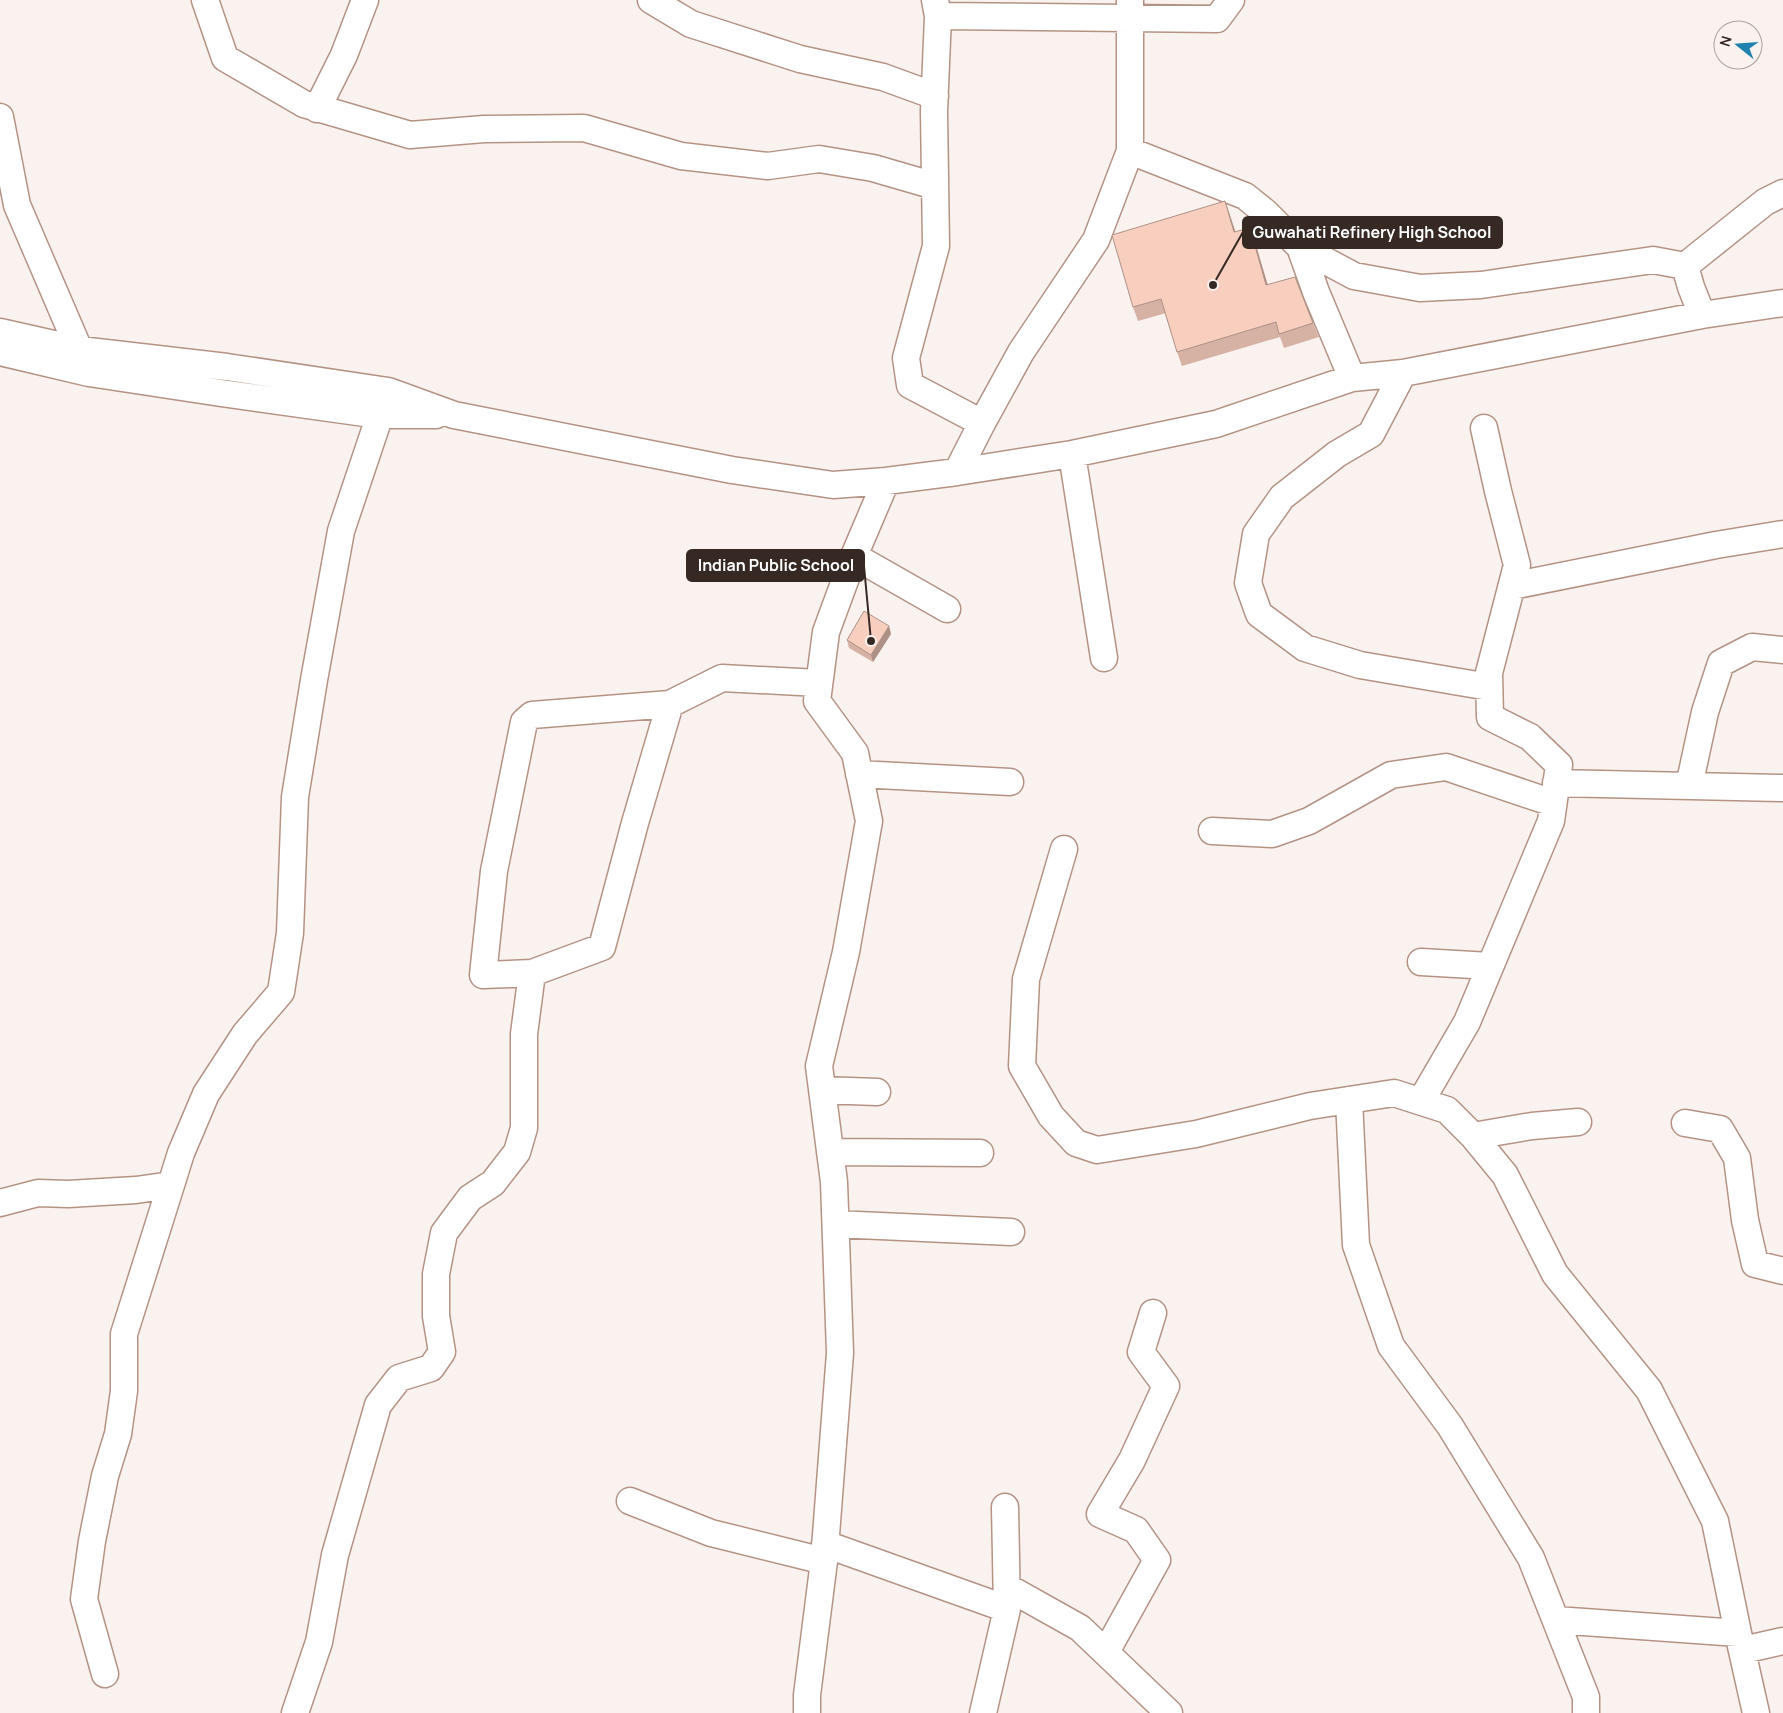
<svg xmlns="http://www.w3.org/2000/svg" width="1783" height="1713" font-family="Manrope,sans-serif">
<style>
.lines{fill:none;stroke-linecap:round;stroke-linejoin:round}
.minor-casing{stroke:#b49385;stroke-width:29}
.minor{stroke:#fff;stroke-width:26}
.wall{fill:#d5b2a4}
.shaded-wall{fill:#ae9186}
.building{fill:#f8cfbf;stroke:#ae9186}
.leader{fill:none;stroke:#362923;stroke-width:2}
.callout-dot{fill:#362923;stroke:#faf2ef;stroke-width:2}
.callout{fill:#362923;stroke:#362923;stroke-width:2}
.callout-label{font-size:16px;text-anchor:middle;font-weight:bold;fill:#fff}
</style>
<rect width="100%" height="100%" fill="#faf2ef"/>
<g class="lines">
<g class="minor-casing">
<path id="minor" d="M205,0L225,58L304,104L410,135L484,129L584,128L681,156L768,166L819,159L873,168L935,186
M651,0L691,24L800,59L883,77L935,96
M935,0L938,16L934,111L936,246L906,358L910,385L982,423L957,472
M938,16L1217,19L1231,0
M317,109L344,55L365,0
M0,117L17,205L84,361
M1130,151L1245,196L1265,212L1300,247L1316,292L1352,378
M1300,247L1354,276L1420,288L1481,285L1653,260L1685,266L1691,287L1702,315
M1685,266L1765,202L1783,193
M0,332L80,350L227,367L388,391L454,415L732,470L833,485L886,481L957,472L1072,454L1216,424L1352,378L1403,373L1702,315L1783,303
M0,352L89,373L221,393L379,415H436
M1403,373L1371,434L1337,454L1282,497L1256,534L1248,583L1259,614L1305,648L1360,665L1489,687
M982,423L1021,352L1096,240L1130,151V0
M1072,454L1104,658
M854,556L947,609
M1512,586L1716,545L1783,534
M670,704L532,715L524,722L494,871L483,975L532,973L602,947L635,823L670,704L722,678L819,683
M859,774L1010,782
M1556,783L1783,788
M1689,786L1705,712L1721,663L1752,647L1783,650
M1212,831L1272,834L1309,821L1391,775L1446,767L1553,803
M1064,849L1026,979L1022,1066L1051,1116L1076,1143L1097,1150L1196,1134L1310,1106L1394,1093L1447,1110L1473,1136L1505,1175L1555,1274L1649,1390L1715,1521L1738,1633L1756,1713
M1421,962L1490,966
M822,1090L877,1092
M1349,1100L1356,1245L1391,1346L1450,1426L1531,1558L1586,1697V1713
M1421,1101L1467,1022L1551,821L1559,765L1530,737L1490,717L1489,673L1517,565L1498,491L1484,428
M1685,1123L1720,1129L1737,1158L1745,1220L1755,1264L1783,1271
M1473,1136L1532,1126L1578,1122
M830,1152L980,1153
M0,1203L38,1193L68,1194L136,1190L171,1185L181,1153L206,1094L245,1034L281,992L290,933L295,797L314,680L341,531L388,391
M836,1224L1011,1232
M630,1501L711,1533L824,1561
M825,1544L1007,1609
M1007,1587L1080,1628L1169,1713
M1556,1620L1738,1633
M1743,1650L1783,1641
M1106,1652L1157,1560L1136,1530L1100,1514L1132,1460L1166,1386L1141,1352L1153,1313
M105,1674L84,1599L92,1541L105,1476L118,1434L124,1391V1334L171,1185
M295,1713L319,1642L335,1555L378,1405L399,1378L431,1368L442,1352L436,1316V1274L444,1233L470,1198L493,1183L517,1152L524,1128V1034L532,973
M807,1713V1695L824,1561L840,1353L834,1182L819,1066L846,952L869,821L855,753L817,701L826,632L854,556L886,481
M983,1713L1007,1609L1005,1507"/>
</g>
<use href="#minor" class="minor"/>
</g>
<path class="wall" d="M1225,201L1235,232L1250,228L1255,242L1267,285L1313,323L1319,337L1284,348L1280,337L1182,366L1177,352L1166,313L1138,321L1133,307Z
M889,626L891,634L873,662L849,648L847,640Z"/>
<path class="shaded-wall" d="M1225,201L1230,215L1240,246L1234,232Z
M1250,228L1255,242L1272,299L1266,285Z
M889,626L891,634L873,662L871,655Z"/>
<path class="building" d="M1225,201L1234,232L1250,228L1266,285L1295,277L1313,323L1279,334L1276,322L1177,352L1161,299L1133,307L1112,235Z
M864,611L889,626L871,655L847,640Z"/>
<path class="leader" d="M1213 285L1243 232M871 641L864 566"/>
<g class="callout-dot">
<circle cx="1213" cy="285" r="5"/>
<circle cx="871" cy="641" r="5"/>
</g>
<g class="callout">
<rect x="1243" y="217" width="259" height="31" rx="5"/>
<rect x="687" y="550" width="177" height="31" rx="5"/>
</g>
<g class="callout-label">
<text x="1372" y="238">Guwahati Refinery High School</text>
<text x="776" y="571">Indian Public School</text>
</g>
<g transform="translate(1738 45) rotate(287)"><circle r="24" fill="#faf2ef" stroke="#aca29d"/>
<path d="M0-4L9 19L0 12L-9 19Z" fill="#1f81ac"/>
<text y="-8" font-size="14" font-weight="bold" text-anchor="middle" fill="#362923">N</text>
</g>
</svg>
